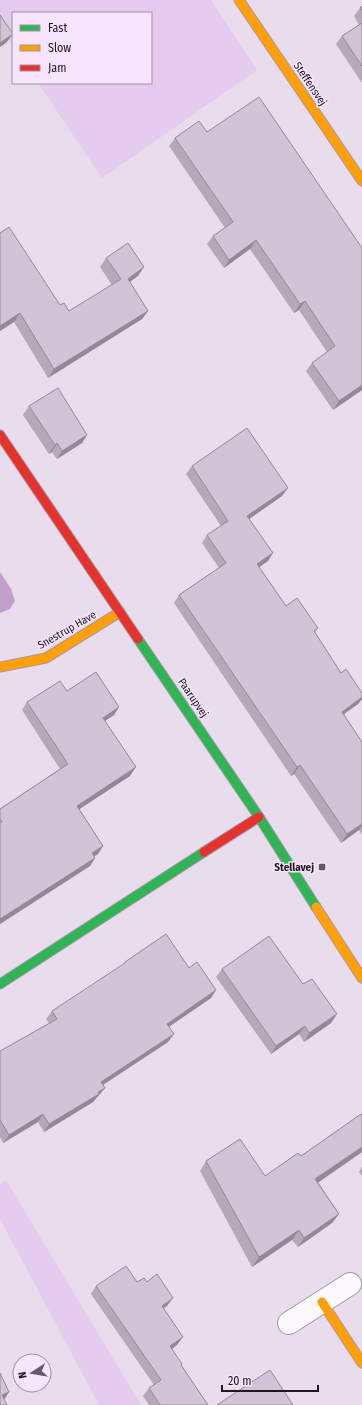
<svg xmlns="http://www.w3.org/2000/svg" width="362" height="1405" font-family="'Fira Sans Condensed',sans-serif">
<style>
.green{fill:#e5cbee}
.water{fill:#c1a0cc}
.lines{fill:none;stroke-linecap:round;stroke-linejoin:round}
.street-casing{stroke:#a399a6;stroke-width:24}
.fast-casing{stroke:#a399a6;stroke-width:11}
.slow-casing{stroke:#a399a6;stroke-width:11}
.jam-casing{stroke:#a399a6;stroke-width:11}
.street{stroke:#fcfafc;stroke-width:22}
.fast{stroke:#30b455;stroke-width:9}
.slow{stroke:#ff9f0a;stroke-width:9}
.jam{stroke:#e5322d;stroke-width:9}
.wall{fill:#b5a9b9}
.shaded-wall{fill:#938996}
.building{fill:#d2c4d7;stroke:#938996}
.poi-dot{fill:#655b68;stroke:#f6e5fc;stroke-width:1.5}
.labels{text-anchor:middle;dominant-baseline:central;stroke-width:3;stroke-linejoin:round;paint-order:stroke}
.street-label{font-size:11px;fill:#1e1620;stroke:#f6e5fc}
.poi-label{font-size:11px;font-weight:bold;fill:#1e1620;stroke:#f6e5fc;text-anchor:end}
</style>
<rect width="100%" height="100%" fill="#e8dced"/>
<path class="green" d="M0,0H211L257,70L102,178L38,83H151V13H13V46L0,27Z
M6,1180L141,1405H99L0,1219V1185Z"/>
<path class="water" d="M0,572L11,589L15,601L10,609L0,613Z"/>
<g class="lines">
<g class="street-casing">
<path id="street" d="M289,1323L350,1284"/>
</g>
<g class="fast-casing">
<path id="fast" d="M138,639L259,817L316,907
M0,984L204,852"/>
</g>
<g class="slow-casing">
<path id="slow" d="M239,0L362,181
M0,667L46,658L120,612
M316,907L362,978
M322,1302L362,1363"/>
</g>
<g class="jam-casing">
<path id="jam" d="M0,435L138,639
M204,852L259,817"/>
</g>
<use href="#street" class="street"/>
<use href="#fast" class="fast"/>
<use href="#slow" class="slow"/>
<use href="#jam" class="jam"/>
</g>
<path class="wall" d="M362,6V83L336,44L342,36L359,25L354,16L360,8Z
M207,132L362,248V390L333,410L306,371L312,363L327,352L299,310L294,313L250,249L224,268L207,244L213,236L225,228L169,146L175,138Z
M0,233L60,305L69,311L112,285L100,267L106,258L138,276L130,282L148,311L142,319L48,378L14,322L0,331Z
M29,406L87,435L82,443L57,459L52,452L49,454L23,415Z
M192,466L282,496L249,519L268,561L259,567L286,606L318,628L315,632L341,673L362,693V699L358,704L343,714L362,742V835L359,830L341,843L294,774L291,776L174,603L179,595L219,568L202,543L207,535L221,526L186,474Z
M67,691L119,707L114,715L105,721L130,776L79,809L103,846L98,854L94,856L95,858L90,866L0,924V809L60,769L22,710L27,702Z
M125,962L189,968L211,998L169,1027L168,1042L103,1085L105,1088L93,1102L44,1132L38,1122L3,1143L0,1137V1051L49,1023L46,1019L52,1011L123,965Z
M222,969L303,984L337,1014L331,1023L304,1042L299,1034L271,1054L216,977Z
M362,1116V1152L318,1182L339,1214L332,1223L298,1247L292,1240L252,1267L200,1171L206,1161L265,1176L301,1156Z
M362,1167V1176L359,1172Z
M137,1282H147L167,1306L164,1308L177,1345L172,1349L181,1365L208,1405H149L143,1396L149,1388L154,1385L91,1294L96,1286Z"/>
<path class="shaded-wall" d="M13,34L6,43L0,47V43Z
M256,240L250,249L224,268L229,260Z
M144,267L138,276L122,287L128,279Z
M305,301L299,310L294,313L300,304Z
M148,311L142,319L48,378L54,369Z
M20,313L14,322L0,331V326Z
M362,385V390L333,410L339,401Z
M87,435L82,443L57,459L62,451Z
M57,443L52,452L49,454L55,445Z
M288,488L282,496L242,524L247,516Z
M273,553L268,561L252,572L257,564Z
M362,697V699L358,704L336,720L342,712Z
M119,707L114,715L97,726L103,718Z
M300,765L294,774L291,776L297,767Z
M136,767L130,776L72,814L77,806Z
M362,824V826L359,830L341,843L347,834Z
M103,846L98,854L87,861L92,853Z
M95,858L90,866L0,924V919Z
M216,990L211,998L161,1032L167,1024Z
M337,1014L331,1023L304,1042L309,1033Z
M305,1026L299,1034L271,1054L276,1046Z
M174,1034L168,1042L95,1090L101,1082Z
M105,1088L93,1102L44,1132L49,1124Z
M43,1114L38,1122L3,1143L9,1135Z
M362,1147V1152L309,1189L315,1179Z
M339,1214L332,1223L298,1247L304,1238Z
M299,1230L292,1240L252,1267L259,1257Z
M173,1298L167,1306L156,1314L162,1306Z
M183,1337L177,1345L164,1354L170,1346Z
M9,1392L4,1400L2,1395Z"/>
<path class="building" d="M362,6V11L360,8Z
M0,15L13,34L0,43Z
M362,23V66L342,36Z
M259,97L362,248V385L339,401L312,363L335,346L305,301L300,304L256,240L229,260L213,236L233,222L175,138L199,121L207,132Z
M9,227L60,305L64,303L69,311L121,279L106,258L128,243L144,267L128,279L148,311L54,369L20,313L0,326V233Z
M58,388L87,435L62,451L57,443L55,445L29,406Z
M247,428L288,488L247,516L273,553L257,564L286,606L297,598L318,628L314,631L341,673L346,669L362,693V697L342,712L362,742V824L347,834L300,765L297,767L179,595L226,563L207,535L228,521L192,466Z
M96,672L119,707L103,718L136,767L77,806L103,846L92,853L95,858L0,919V823L2,822L0,819V809L68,764L27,702L60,681L67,691Z
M166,934L189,968L197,962L216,990L167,1024L174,1034L101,1082L105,1088L98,1092L99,1094L49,1124L43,1114L9,1135L0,1120V1051L57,1019L52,1011L125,963V962Z
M269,936L303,984L312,979L337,1014L309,1033L305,1026L276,1046L222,969Z
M361,1114L362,1116V1147L315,1179L339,1214L304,1238L299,1230L259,1257L206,1161L240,1139L265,1176L298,1153L301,1156Z
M126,1266L137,1282L144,1278L147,1282L157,1274L173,1298L162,1306L183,1337L170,1346L182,1364L181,1365L208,1405H160L149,1388L161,1380L96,1286Z
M270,1370L293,1405H217Z
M0,1373L9,1392L2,1395L7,1405H0Z"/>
<rect class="poi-dot" x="318" y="863" width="8" height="8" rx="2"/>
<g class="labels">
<g class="street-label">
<text transform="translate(310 84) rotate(56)">Steffensvej</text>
<text transform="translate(67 630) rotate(-30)">Snestrup Have</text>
<text transform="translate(193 698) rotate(56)">Paarupvej</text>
</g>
<g class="poi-label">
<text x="314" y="867">Stellavej</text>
</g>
</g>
<rect x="12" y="12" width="140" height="72" fill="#f6e5fc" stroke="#a092a4"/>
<rect x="20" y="25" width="20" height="6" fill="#30b455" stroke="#a092a4"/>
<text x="48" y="32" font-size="12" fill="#1e1620">Fast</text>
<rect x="20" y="45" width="20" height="6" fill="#ff9f0a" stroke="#a092a4"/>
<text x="48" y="52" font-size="12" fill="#1e1620">Slow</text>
<rect x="20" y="65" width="20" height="6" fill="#e5322d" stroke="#a092a4"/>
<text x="48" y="72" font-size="12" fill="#1e1620">Jam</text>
<g transform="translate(32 1373) rotate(258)"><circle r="19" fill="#f6e5fc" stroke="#a092a4"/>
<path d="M0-3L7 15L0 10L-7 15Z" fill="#655b68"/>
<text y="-6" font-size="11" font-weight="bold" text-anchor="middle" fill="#1e1620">N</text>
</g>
<path d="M222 1385v6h96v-6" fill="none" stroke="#1e1620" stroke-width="2"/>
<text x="228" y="1385" font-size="12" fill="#1e1620" stroke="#f6e5fc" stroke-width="3" paint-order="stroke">20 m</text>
</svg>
